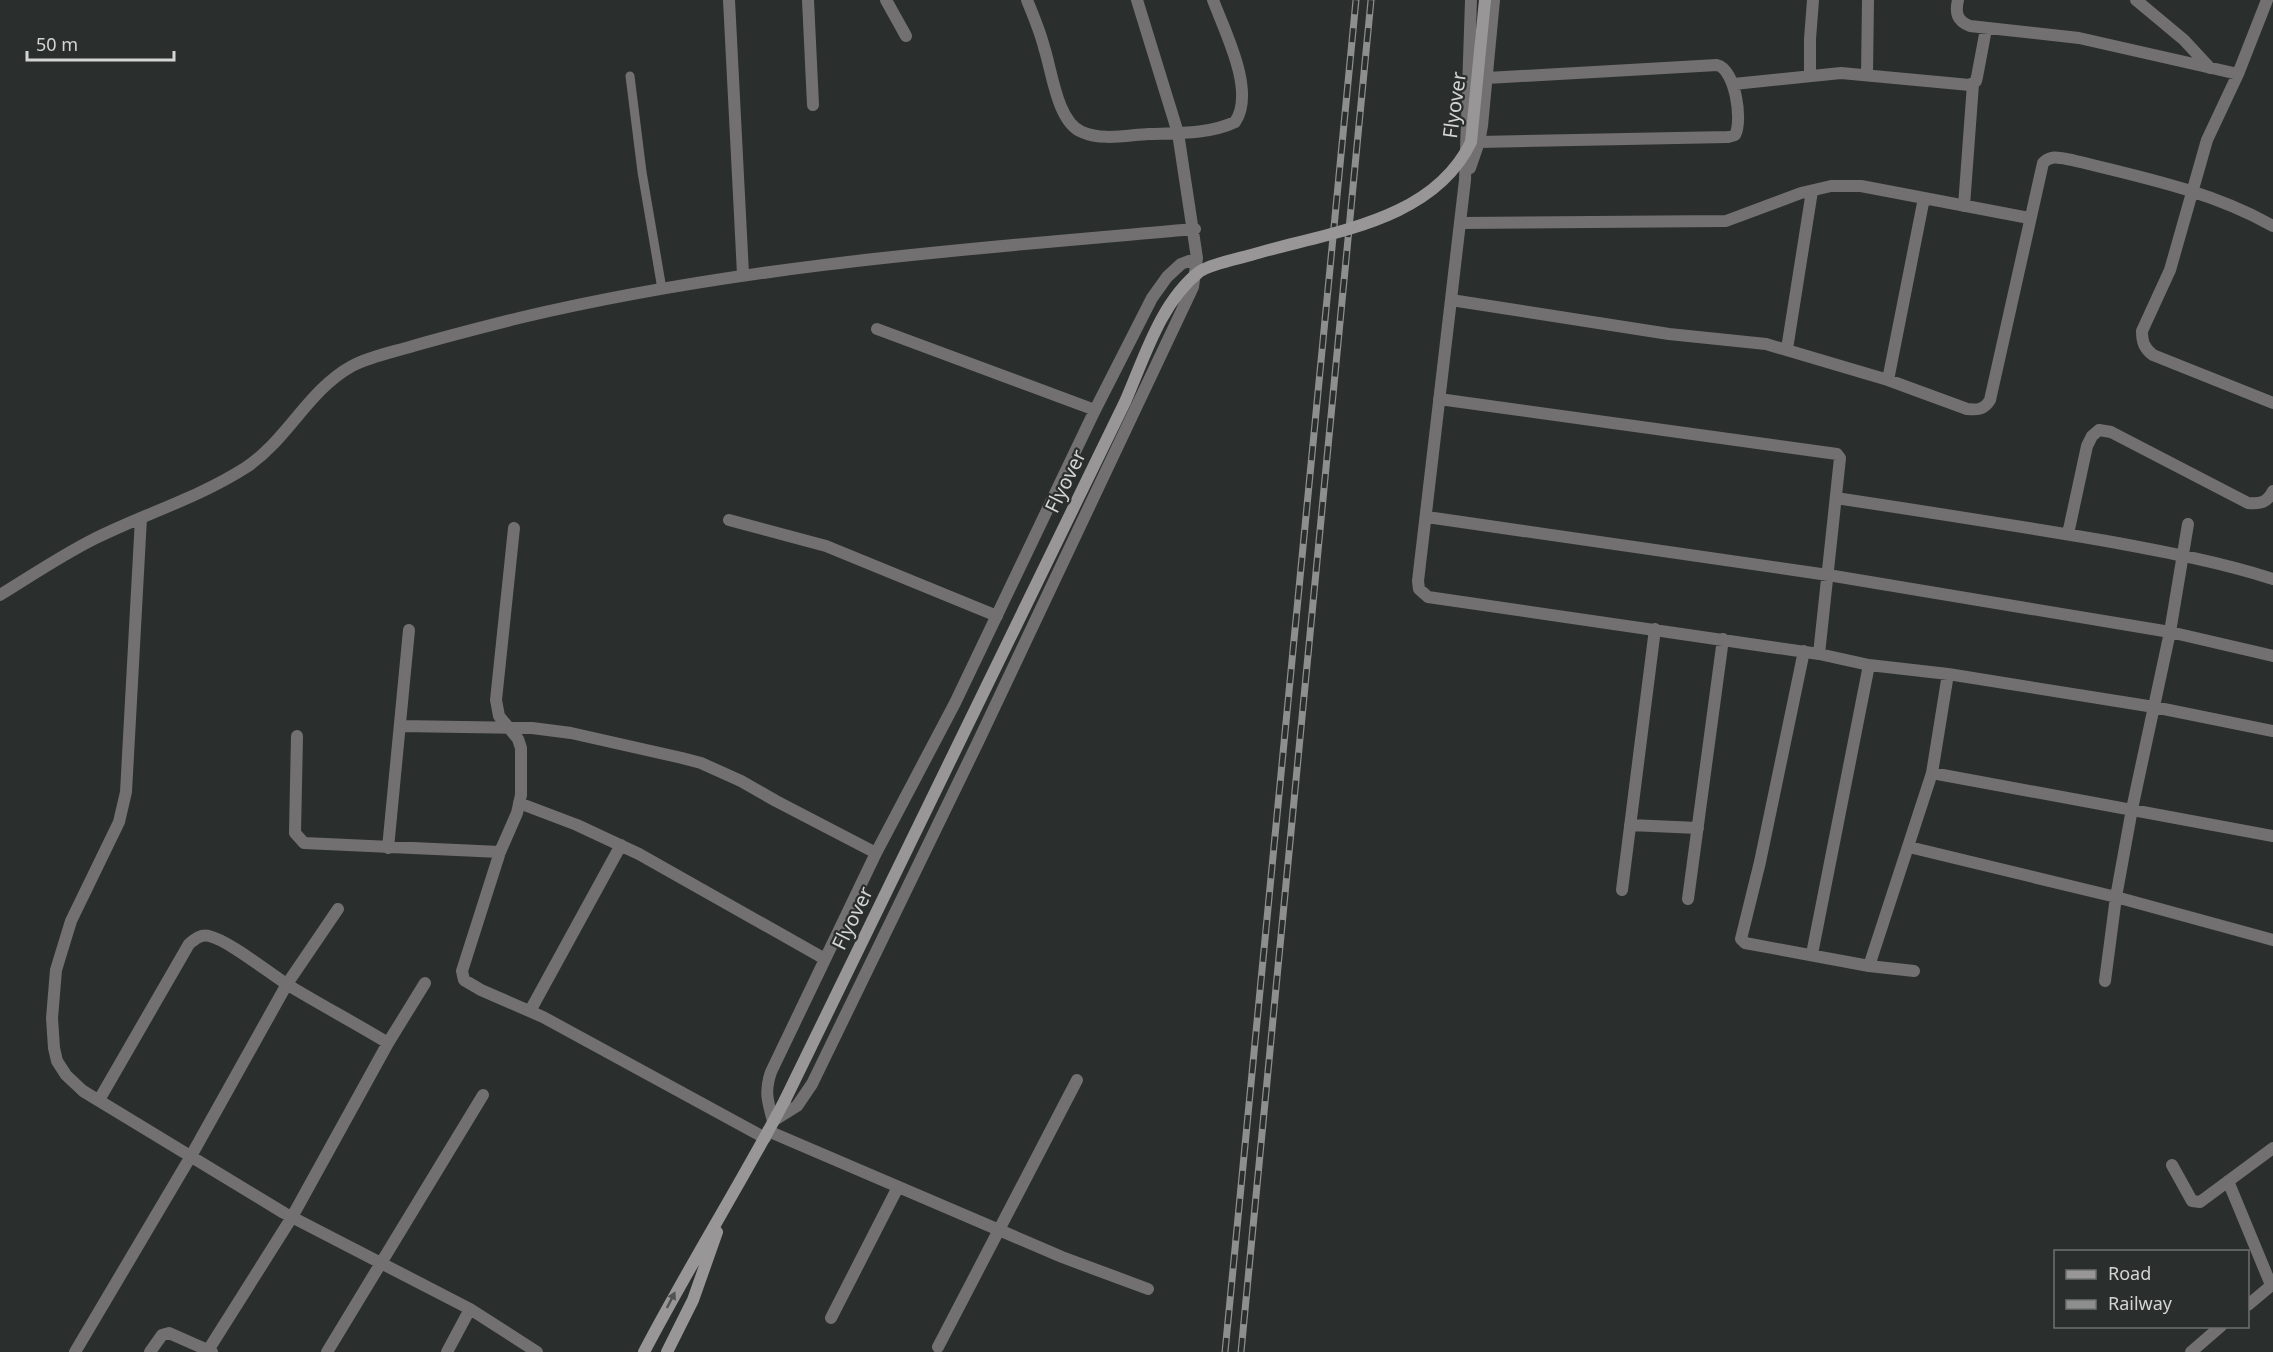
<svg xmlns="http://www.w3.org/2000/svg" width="2273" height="1352" font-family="'Noto Sans',sans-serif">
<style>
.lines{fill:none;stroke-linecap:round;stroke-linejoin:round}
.service{stroke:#727071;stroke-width:9}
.minor{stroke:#727071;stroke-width:12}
.secondary{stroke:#999698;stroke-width:12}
.rail-casing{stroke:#8c8f8d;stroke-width:7}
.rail{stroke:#2a2e2c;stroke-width:4.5;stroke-dasharray:14;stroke-linecap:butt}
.secondary-bridge{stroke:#999698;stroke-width:12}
.oneway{fill:#515252}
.labels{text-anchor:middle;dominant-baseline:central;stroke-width:4.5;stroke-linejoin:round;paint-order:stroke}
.street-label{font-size:20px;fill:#d3d5d4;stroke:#2a2e2c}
</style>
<rect width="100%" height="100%" fill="#2a2e2c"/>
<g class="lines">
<path class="service" d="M630,76L642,172L662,289"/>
<path class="minor" d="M729,0L743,274
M808,0L813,105
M886,0L906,36
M1027,0C1033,15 1040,31 1044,47C1052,71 1057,122 1082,132C1102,141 1128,135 1149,134C1177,133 1210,134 1235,122C1256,92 1225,32 1213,0
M1137,0L1178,133L1197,258L1193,287L978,742L812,1084L797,1106L773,1121C768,1102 764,1092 771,1072L876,853L955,703L1095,410L1152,298L1167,277L1181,264L1197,258
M1471,0L1465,180L1418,581L1419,589L1428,597L1819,654L1869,665L1948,674L2154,707L2273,731
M1958,0C1955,13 1957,21 1970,26L2079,38L2238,74
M2136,0L2184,40L2210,68
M2267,0L2238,74L2207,140L2170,270L2142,331C2142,342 2144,348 2153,355L2273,403
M1867,74L1868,0
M1810,75V39L1813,0
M1734,84L1841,73L1970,85L1976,81L1977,77L1986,29
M1479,142L1728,137L1735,135C1743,120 1735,69 1717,65L1487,78
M1470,168L1479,142L1482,126L1494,0
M1964,206L1973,84
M1461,223L1726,221L1801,193L1831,186H1861L2029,218
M1451,300L1669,334L1766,344L1888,380L1967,409C1977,410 1984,410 1990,400L2043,163C2051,154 2061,158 2072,160C2141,177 2211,191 2273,226
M877,329L1095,410
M1787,349L1812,191
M1888,380L1924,198
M1439,399L1837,454L1840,458L1819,654
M1836,498C1928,512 2020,526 2112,542C2166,552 2220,562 2273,579
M1427,517L1828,575L2170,632L2273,656
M141,518L126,792L119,822L71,921L56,970L52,1018L54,1048L57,1061L66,1075L83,1091L284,1213L470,1309L537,1352
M729,520L826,546L997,616
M514,528L496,700L499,716L518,739L521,748V795L517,813L500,852L462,971L464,980L481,990L543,1017L765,1138
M2068,534L2087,446L2092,436L2099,430L2111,432L2248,503C2260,504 2267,503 2273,491
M0,595C31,576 62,555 94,539C144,514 198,498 245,468C287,441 308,390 352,366C371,356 393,352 413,346C448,336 483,327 519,318C742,265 967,249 1195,229
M1804,651L1760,862L1741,939L1745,943L1869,966L1914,971
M401,726L532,728L571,733L682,758L701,763L741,781L776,801L876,853
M297,736L295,833L304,843L500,852
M1932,773L2273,836
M519,803L577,825L639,854L825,959
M1630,825L1698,828
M1909,847L2116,897L2273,940
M388,848L409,630
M1622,890L1655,629
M1688,899L1723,639
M1812,954L1869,665
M1869,966L1932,773L1948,674
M2105,981L2116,897L2132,809L2170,632L2188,524
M530,1011L621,845
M99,1100L189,944C195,939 201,934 209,936C228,940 269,973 288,985C321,1005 355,1023 388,1043
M768,1131L1062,1257L1148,1289
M2172,1165L2192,1201L2200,1202L2273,1148
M2228,1181L2271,1285
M2248,1305L2273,1284
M831,1318L898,1187
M938,1347L1077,1080
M75,1352L191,1156L287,984L338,909
M150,1352L162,1335L169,1333L212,1352
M207,1352L292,1217L388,1043L425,983
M327,1352L483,1095
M447,1352L470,1309
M2191,1352L2221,1326"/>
<path class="secondary" d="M644,1352C689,1266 740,1185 785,1100
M667,1352L693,1300L717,1232"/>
<g class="rail-casing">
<path id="rail" d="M1225,1352L1356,0
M1241,1352L1371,0"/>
</g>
<use href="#rail" class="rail"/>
<path class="secondary-bridge" d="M785,1100L1125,402C1144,359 1160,303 1199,272C1210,264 1237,259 1251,255C1327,232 1432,223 1471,142L1485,0"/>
</g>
<defs><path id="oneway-solid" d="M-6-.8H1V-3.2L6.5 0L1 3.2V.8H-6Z" transform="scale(1.5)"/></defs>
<use class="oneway" href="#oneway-solid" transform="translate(671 1300) rotate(-63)"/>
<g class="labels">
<g class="street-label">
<text transform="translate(1454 105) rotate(-82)">Flyover</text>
<text transform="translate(1065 481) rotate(-64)">Flyover</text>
<text transform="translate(852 918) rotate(-64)">Flyover</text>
</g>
</g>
<rect x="2054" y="1250" width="195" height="78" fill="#2a2e2c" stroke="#6e716f" stroke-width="1.5"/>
<rect x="2066" y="1270" width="30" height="9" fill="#999698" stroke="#6e716f" stroke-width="1.5"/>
<text x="2108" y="1280" font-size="18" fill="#d3d5d4">Road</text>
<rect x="2066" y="1300" width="30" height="9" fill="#8c8f8d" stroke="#6e716f" stroke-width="1.5"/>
<text x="2108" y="1310" font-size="18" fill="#d3d5d4">Railway</text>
<path d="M27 51v9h147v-9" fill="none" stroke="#d3d5d4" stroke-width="3"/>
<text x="36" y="51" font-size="18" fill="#d3d5d4" stroke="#2a2e2c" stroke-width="4.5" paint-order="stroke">50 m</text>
</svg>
